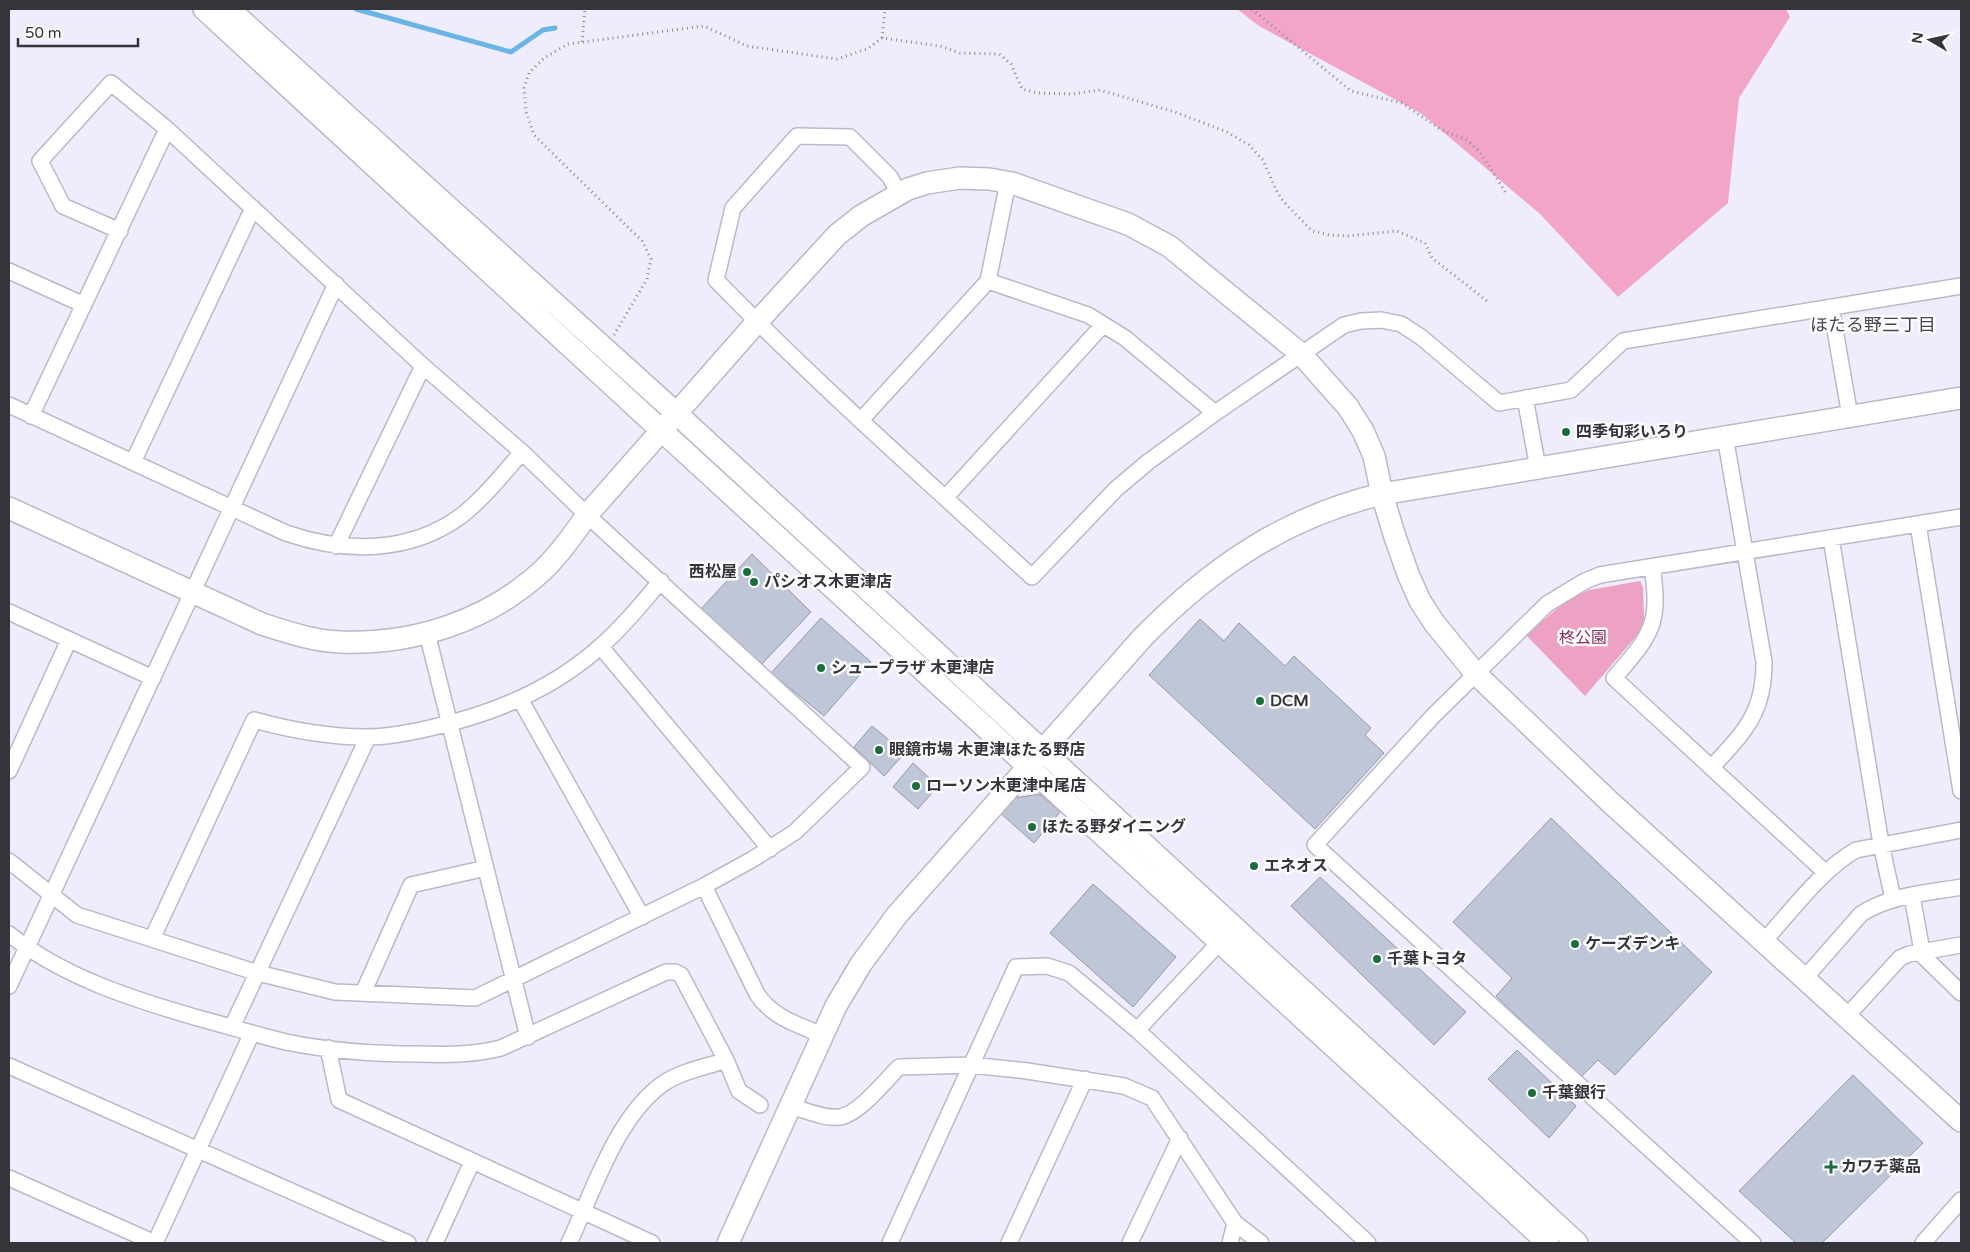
<svg xmlns="http://www.w3.org/2000/svg" width="1970" height="1252" font-family="'Varela Round','Noto Sans JP',sans-serif">
<style>
.green{fill:#eda1c3}
.forest{fill:#f3a5c8}
.lines{fill:none;stroke-linecap:round;stroke-linejoin:round}
.stream{stroke:#6ab5e4;stroke-width:5}
.building{fill:#bfc6d7;stroke:#9299a9}
.street-casing{stroke:#bcb8ca;stroke-width:18}
.secondary-casing{stroke:#bcb8ca;stroke-width:24}
.path{stroke:#8a8894;stroke-width:3;stroke-dasharray:1 4;stroke-linecap:butt}
.street{stroke:#fff;stroke-width:15}
.secondary{stroke:#fff;stroke-width:21}
.poi-dot{fill:#1c6c3d;stroke:#fcfcfc;stroke-width:2}
.labels{text-anchor:middle;dominant-baseline:central;stroke-width:5;stroke-linejoin:round;paint-order:stroke}
.poi-label{font-size:16px;font-weight:bold;fill:#35343b;stroke:#fcfcfc;text-anchor:start}
.park-label{font-size:16px;fill:#8a3160;stroke:#fcfcfc}
.neighbourhood-label{font-size:18px;fill:#484654;stroke:#fcfcfc}
</style>
<rect width="100%" height="100%" fill="#efecfe"/>
<path class="green" d="M1640,581L1643,587L1644,619L1639,633L1585,696L1526,635L1566,601L1589,590Z"/>
<path class="forest" d="M1237,9H1786L1790,17L1739,98L1728,203L1618,297L1540,214L1422,114L1259,26Z"/>
<g class="lines">
<path class="stream" d="M356,9L511,52L543,30L555,28"/>
</g>
<path class="building" d="M752,554L811,612L761,665L699,611Z
M821,618L871,662L824,716L771,673Z
M1200,619L1224,641L1239,623L1285,666L1294,656L1371,728L1365,735L1384,753L1315,829L1149,675Z
M872,726L905,753L884,776L854,747Z
M913,763L938,786L918,809L893,787Z
M1040,794L1060,812L1034,843L998,811L1008,799Z
M1551,818L1712,972L1615,1075L1598,1060L1581,1077L1496,996L1512,978L1453,922Z
M1320,877L1466,1012L1434,1045L1291,906Z
M1093,884L1176,957L1133,1007L1050,933Z
M1517,1050L1576,1106L1549,1138L1488,1079Z
M1853,1075L1923,1143L1822,1243H1796L1739,1191Z"/>
<g class="lines">
<g class="street-casing">
<path id="street" d="M899,194L890,177L850,137L797,136L733,208L716,280C816,383 925,479 1032,577L1116,489L1148,462L1215,413L1344,325L1361,321L1381,320L1401,324L1421,337L1499,403L1571,390L1623,341L1961,286
M9,271L84,305
M988,281L1088,315L1125,338L1215,413
M1831,307L1850,416
M1525,398L1538,468
M9,405L286,533C344,553 409,554 461,516C484,498 503,474 522,452
M31,416L167,129
M861,420L988,281L1008,182
M133,462L253,208
M945,498L1103,325
M1918,524L1961,791
M1831,538L1881,844L1893,899
M336,546L423,366
M1652,567C1661,625 1651,635 1614,678L1826,873
M9,612L153,678
M427,633L528,1037
M601,647L770,849
M520,699L642,917
M1712,767C1744,732 1764,714 1764,662L1725,436
M9,771L69,640
M9,861L77,915L258,973L335,992L475,998L704,886L753,859L795,832L862,767L587,515L522,452L423,366L167,129L111,83L40,161L63,206L120,231
M704,886L757,994C773,1018 797,1024 822,1035
M1912,896L1922,951
M9,934C63,977 132,999 198,1018C228,1026 257,1035 286,1042C330,1051 374,1054 418,1054C446,1055 473,1055 501,1048L666,972H675L681,975L726,1060L739,1091L760,1105
M152,939L254,720C290,730 328,737 366,737C387,737 409,733 430,728C493,714 554,689 602,645C624,626 642,603 661,581
M1763,942C1790,913 1822,869 1856,850L1961,830
M1919,952L1961,993
M1804,979L1861,914C1890,895 1927,893 1961,887
M9,986L336,284
M363,993L411,885L486,868
M1846,1017L1900,958L1909,954L1961,945
M232,1027L368,737
M1137,1030L1220,942
M328,1048L339,1100L652,1243
M9,1066L408,1243
M790,1106C805,1110 824,1119 840,1117C859,1114 885,1081 899,1067L971,1065L1027,1071L1124,1086L1152,1098L1235,1223L1261,1243
M9,1178L155,1243
M155,1243L252,1033
M435,1243L472,1162
M569,1243C593,1192 617,1115 664,1083C682,1071 706,1067 726,1060
M890,1243L1016,967L1047,966L1069,973L1137,1030L1368,1243
M1009,1243L1085,1079
M1130,1243L1180,1138
M1230,1243L1235,1223
M1753,1243L1315,845L1433,716L1547,604L1585,581L1600,575L1618,572L1961,517
M1923,1243L1961,1200"/>
</g>
<g class="secondary-casing">
<path id="secondary" d="M204,9L662,431L1548,1243
M229,9L676,413L1577,1243
M9,508L262,624C287,632 313,641 340,642C413,645 488,621 542,571C560,554 574,534 587,515L757,322L837,235L861,216L908,189L927,183L960,178L989,179L1012,183L1128,224L1169,246L1301,354L1348,407L1363,431L1374,456L1382,494L1394,534L1408,574L1420,601L1435,624L1476,674L1610,802L1961,1121
M728,1243L836,1006L861,964L897,915L1143,637C1212,567 1285,517 1382,494L1961,398"/>
</g>
<path class="path" d="M1252,9L1351,91L1402,103L1440,129L1467,140L1480,152L1507,195
M882,38L885,9
M582,42L585,9
M614,335L647,279L651,259L642,241L534,135L526,112L524,88L529,73L544,58L568,44L704,26L747,46L837,59L867,49L882,38L940,46L960,53L999,54L1011,64L1022,89L1038,93L1072,94L1100,90L1175,112L1227,132L1249,145L1263,160L1276,190L1283,201L1312,231L1329,235L1347,236L1397,231L1425,243L1432,258L1487,301"/>
<use href="#street" class="street"/>
<use href="#secondary" class="secondary"/>
</g>
<g class="poi-dot">
<circle cx="1566" cy="432" r="5"/>
<circle cx="747" cy="572" r="5"/>
<circle cx="754" cy="582" r="5"/>
<circle cx="821" cy="668" r="5"/>
<circle cx="1260" cy="701" r="5"/>
<circle cx="879" cy="750" r="5"/>
<circle cx="916" cy="786" r="5"/>
<circle cx="1032" cy="827" r="5"/>
<circle cx="1254" cy="866" r="5"/>
<circle cx="1575" cy="944" r="5"/>
<circle cx="1377" cy="959" r="5"/>
<circle cx="1532" cy="1093" r="5"/>
<path d="M1828.5 1159.5h5v5h5v5h-5v5h-5v-5h-5v-5h5z"/>
</g>
<g class="labels">
<g class="poi-label">
<text x="1576" y="432">四季旬彩いろり</text>
<text x="737" y="572" text-anchor="end">西松屋</text>
<text x="764" y="582">パシオス木更津店</text>
<text x="831" y="668">シュープラザ 木更津店</text>
<text x="1270" y="701">DCM</text>
<text x="889" y="750">眼鏡市場 木更津ほたる野店</text>
<text x="926" y="786">ローソン木更津中尾店</text>
<text x="1042" y="827">ほたる野ダイニング</text>
<text x="1264" y="866">エネオス</text>
<text x="1585" y="944">ケーズデンキ</text>
<text x="1387" y="959">千葉トヨタ</text>
<text x="1542" y="1093">千葉銀行</text>
<text x="1841" y="1167">カワチ薬品</text>
</g>
<g class="park-label">
<text x="1583" y="638">柊公園</text>
</g>
<g class="neighbourhood-label">
<text x="1873" y="325">ほたる野三丁目</text>
</g>
</g>
<rect width="1970" height="1252" fill="none" stroke="#35343b" stroke-width="20"/>
<g transform="translate(1930 40) rotate(279)" stroke="#fcfcfc" stroke-width="4" paint-order="stroke">
<path d="M0-4L9 19L0 12L-9 19Z" fill="#35343b"/>
<text y="-8" font-size="14" font-weight="bold" text-anchor="middle" fill="#35343b">N</text>
</g>
<path d="M18 38v8h120v-8" fill="none" stroke="#35343b" stroke-width="2.5"/>
<text x="25" y="38" font-size="15" fill="#35343b" stroke="#fcfcfc" stroke-width="4" paint-order="stroke">50 m</text>
</svg>
